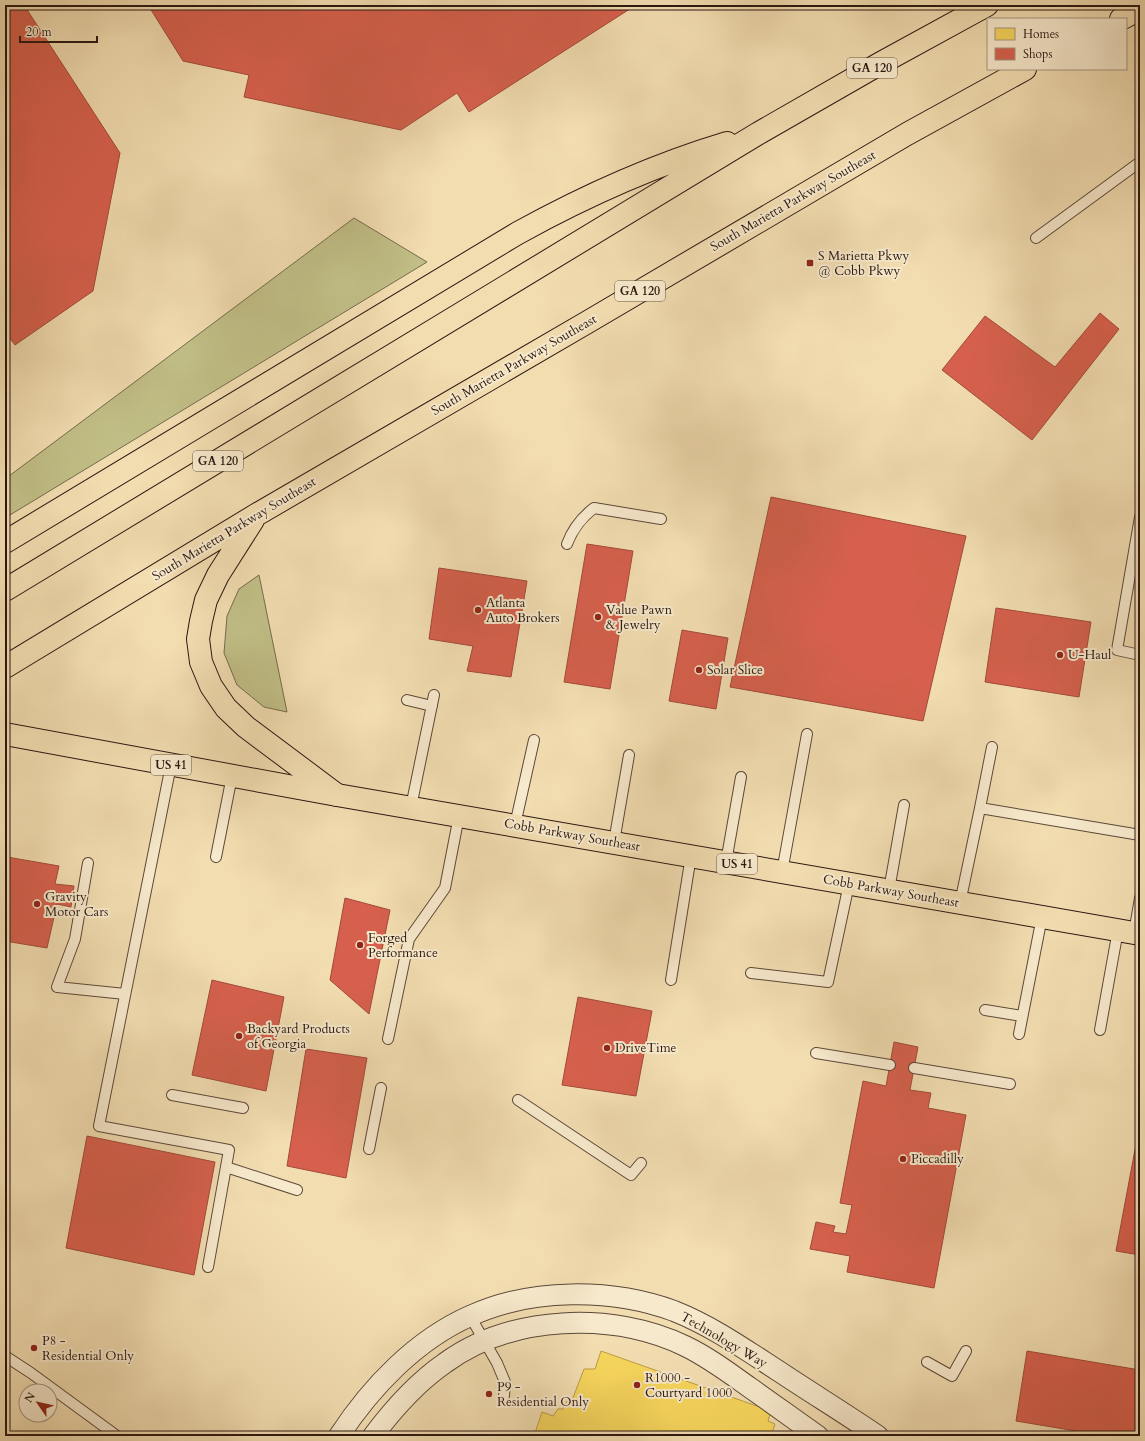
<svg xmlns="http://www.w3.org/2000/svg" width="1145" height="1441" font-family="Cardo,serif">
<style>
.green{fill:#c1bf87;stroke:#766b4c}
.homes{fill:#f6d55c;stroke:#b99c45}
.shops{fill:#d6604d;stroke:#a24a3b}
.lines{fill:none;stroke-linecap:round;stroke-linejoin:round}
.lane-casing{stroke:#5c4838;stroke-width:12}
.street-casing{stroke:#5c4838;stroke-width:22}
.primary-casing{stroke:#2a1710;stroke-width:24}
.highway-casing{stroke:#2a1710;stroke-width:24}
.lane{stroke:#f7e9cc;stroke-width:10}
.street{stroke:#f7e9cc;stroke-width:20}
.primary{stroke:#f2ddb1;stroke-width:22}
.highway{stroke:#f2ddb1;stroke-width:22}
.poi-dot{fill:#8f2418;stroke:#f7e9cc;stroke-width:1.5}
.labels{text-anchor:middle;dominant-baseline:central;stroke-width:4;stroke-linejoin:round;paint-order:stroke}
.shield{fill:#f7e9cc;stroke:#685648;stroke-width:1}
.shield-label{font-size:12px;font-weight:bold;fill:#2a1710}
.street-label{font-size:13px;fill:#2a1710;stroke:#f7e9cc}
.poi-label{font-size:13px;fill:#2a1710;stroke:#f7e9cc;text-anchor:start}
</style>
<rect width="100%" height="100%" fill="#f2ddb1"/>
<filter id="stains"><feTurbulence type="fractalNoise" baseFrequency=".005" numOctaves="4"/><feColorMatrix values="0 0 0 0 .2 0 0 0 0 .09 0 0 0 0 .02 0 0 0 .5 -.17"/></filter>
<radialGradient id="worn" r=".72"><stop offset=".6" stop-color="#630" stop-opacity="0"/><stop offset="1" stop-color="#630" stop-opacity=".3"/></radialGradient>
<path class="green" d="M354,218L427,262L5,518V479Z
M259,575L287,712L264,707L237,685L224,653L227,616L239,589Z"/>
<path class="homes" d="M601,1351L771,1411L768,1421L775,1424L771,1436H534L542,1412L553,1416L558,1409H563L567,1401L571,1403L584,1369H595Z"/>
<path class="shops" d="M5,5H24L120,153L93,291L15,345L5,332Z
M148,5H309L315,7V5H636L469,112L457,93L401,130L244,97L249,75L183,61Z
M1100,313L1119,329L1032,440L942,370L985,316L1055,367Z
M771,497L966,536L923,721L730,687Z
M587,544L633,551L610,689L564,682Z
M439,568L527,581L511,677L467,671L473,646L429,639Z
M996,608L1091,622L1079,697L985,682Z
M682,630L728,638L716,709L669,701Z
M7,857L59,866L55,884L74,886L71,907L57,904L47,948L5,941V868Z
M345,898L390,910L369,1014L330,980Z
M212,980L284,997L266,1091L192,1075Z
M578,997L652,1011L636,1096L562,1085Z
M894,1042L918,1047L910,1090L931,1093L928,1108L966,1115L934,1288L847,1272L850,1256L810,1249L816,1222L835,1226L833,1232L846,1234L852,1205L840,1203L863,1081L886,1086Z
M306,1049L367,1058L346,1178L287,1166Z
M1140,1123V1255L1116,1251Z
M87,1136L215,1162L194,1275L66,1248Z
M1027,1351L1140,1370V1436H1106L1016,1421Z"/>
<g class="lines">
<g class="lane-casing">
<path id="lane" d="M1036,238L1140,162
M1140,517L1117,650L1140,655
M567,544C573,528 581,518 594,508L661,519
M407,700L432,706
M171,765L99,1126L229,1150L208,1267
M411,807L434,695
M980,808L1140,835
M515,825L534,740
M614,842L629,755
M216,857L232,776
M726,862L741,777
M88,863L75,939L57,987L125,994
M782,872L807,734
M889,890L904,805
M960,903L980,808L992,747
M1134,933L1140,898
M751,973L828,982L849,884
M671,980L691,856
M985,1010L1022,1016
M1100,1030L1118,930
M1019,1034L1042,917
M388,1039L409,939L445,888L459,816
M816,1053L890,1065
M914,1068L1010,1084
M172,1095L243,1108
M518,1100L631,1175L641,1163
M369,1149L381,1088
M226,1167L297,1190
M470,1316L497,1363L505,1382L504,1396
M5,1356L31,1373L117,1436
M927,1362L952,1376L966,1351"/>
</g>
<g class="street-casing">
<path id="street" d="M339,1436C371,1387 416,1340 470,1316C531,1288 611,1288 674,1311C712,1326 746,1350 780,1372C813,1394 846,1414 878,1436
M373,1436C394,1408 416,1383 445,1363C511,1315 612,1311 685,1346C708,1357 728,1372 749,1387C772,1403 795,1420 818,1436"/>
</g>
<g class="primary-casing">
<path id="primary" d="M5,734L337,795L1140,934"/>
</g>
<g class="highway-casing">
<path id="highway" d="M1121,19L1140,9
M253,520L218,575L206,600L201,621L198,639L201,662L211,686L226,708L246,727L337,795
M5,542L518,233C585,196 654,165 727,143
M5,590L759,133L881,63L987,5
M5,667L256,515L586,323L907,134L1025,69"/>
</g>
<use href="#lane" class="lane"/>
<use href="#street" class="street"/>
<use href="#primary" class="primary"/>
<use href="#highway" class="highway"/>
</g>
<g class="poi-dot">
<rect x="806" y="259" width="8" height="8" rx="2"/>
<circle cx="478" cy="610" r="4"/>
<circle cx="598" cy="617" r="4"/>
<circle cx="1060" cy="655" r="4"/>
<circle cx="699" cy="670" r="4"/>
<circle cx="37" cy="904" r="4"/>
<circle cx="360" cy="945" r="4"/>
<circle cx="239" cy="1036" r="4"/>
<circle cx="607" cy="1048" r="4"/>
<circle cx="903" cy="1159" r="4"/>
<circle cx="34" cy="1348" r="4"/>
<circle cx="637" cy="1385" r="4"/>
<circle cx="489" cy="1394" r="4"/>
</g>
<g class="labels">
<g class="shield">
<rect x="847" y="58" width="50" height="20" rx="3"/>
<rect x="615" y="281" width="50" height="20" rx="3"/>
<rect x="193" y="451" width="50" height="20" rx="3"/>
<rect x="151" y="755" width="40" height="20" rx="3"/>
<rect x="717" y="854" width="40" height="20" rx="3"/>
</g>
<g class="shield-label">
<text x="872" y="68">GA 120</text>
<text x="640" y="291">GA 120</text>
<text x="218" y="461">GA 120</text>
<text x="171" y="765">US 41</text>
<text x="737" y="864">US 41</text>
</g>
<g class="street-label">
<text transform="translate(793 201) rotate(-30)">South Marietta Parkway Southeast</text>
<text transform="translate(514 365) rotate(-30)">South Marietta Parkway Southeast</text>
<text transform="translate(234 529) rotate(-31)">South Marietta Parkway Southeast</text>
<text transform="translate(572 835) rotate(10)">Cobb Parkway Southeast</text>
<text transform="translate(891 891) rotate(10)">Cobb Parkway Southeast</text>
<text transform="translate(724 1340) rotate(30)">Technology Way</text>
</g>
<g class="poi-label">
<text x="818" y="256">S Marietta Pkwy<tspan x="818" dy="15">@ Cobb Pkwy</tspan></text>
<text x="486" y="603">Atlanta<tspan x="486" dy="15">Auto Brokers</tspan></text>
<text x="606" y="610">Value Pawn<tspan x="606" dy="15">&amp; Jewelry</tspan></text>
<text x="1068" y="655">U-Haul</text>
<text x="707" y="670">Solar Slice</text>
<text x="45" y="897">Gravity<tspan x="45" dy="15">Motor Cars</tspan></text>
<text x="368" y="938">Forged<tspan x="368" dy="15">Performance</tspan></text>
<text x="247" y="1029">Backyard Products<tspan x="247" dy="15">of Georgia</tspan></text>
<text x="615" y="1048">DriveTime</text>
<text x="911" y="1159">Piccadilly</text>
<text x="42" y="1341">P8 -<tspan x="42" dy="15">Residential Only</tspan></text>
<text x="645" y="1378">R1000 -<tspan x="645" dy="15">Courtyard 1000</tspan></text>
<text x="497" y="1387">P9 -<tspan x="497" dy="15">Residential Only</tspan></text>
</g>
</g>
<rect width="1145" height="1441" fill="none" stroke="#f2ddb1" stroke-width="20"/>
<rect x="6" y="6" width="1133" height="1429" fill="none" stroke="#2a1710" stroke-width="2"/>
<rect x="10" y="10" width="1125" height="1421" fill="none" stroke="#2a1710"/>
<rect x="987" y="18" width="140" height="52" fill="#f7e9cc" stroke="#a59581"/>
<rect x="995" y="28" width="20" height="12" fill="#f6d55c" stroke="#a59581"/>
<text x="1023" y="38" font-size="12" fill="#2a1710">Homes</text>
<rect x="995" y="48" width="20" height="12" fill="#d6604d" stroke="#a59581"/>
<text x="1023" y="58" font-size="12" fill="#2a1710">Shops</text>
<g transform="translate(38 1403) rotate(304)"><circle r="19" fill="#f7e9cc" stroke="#a59581"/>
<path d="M0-3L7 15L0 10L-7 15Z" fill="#8f2418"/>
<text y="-6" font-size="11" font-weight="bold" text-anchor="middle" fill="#2a1710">N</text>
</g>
<path d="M20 36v6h77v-6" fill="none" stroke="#2a1710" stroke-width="2"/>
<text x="26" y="36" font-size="12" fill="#2a1710" stroke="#f7e9cc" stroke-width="3" paint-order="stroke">20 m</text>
<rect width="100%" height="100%" filter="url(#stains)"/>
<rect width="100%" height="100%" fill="url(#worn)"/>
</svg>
